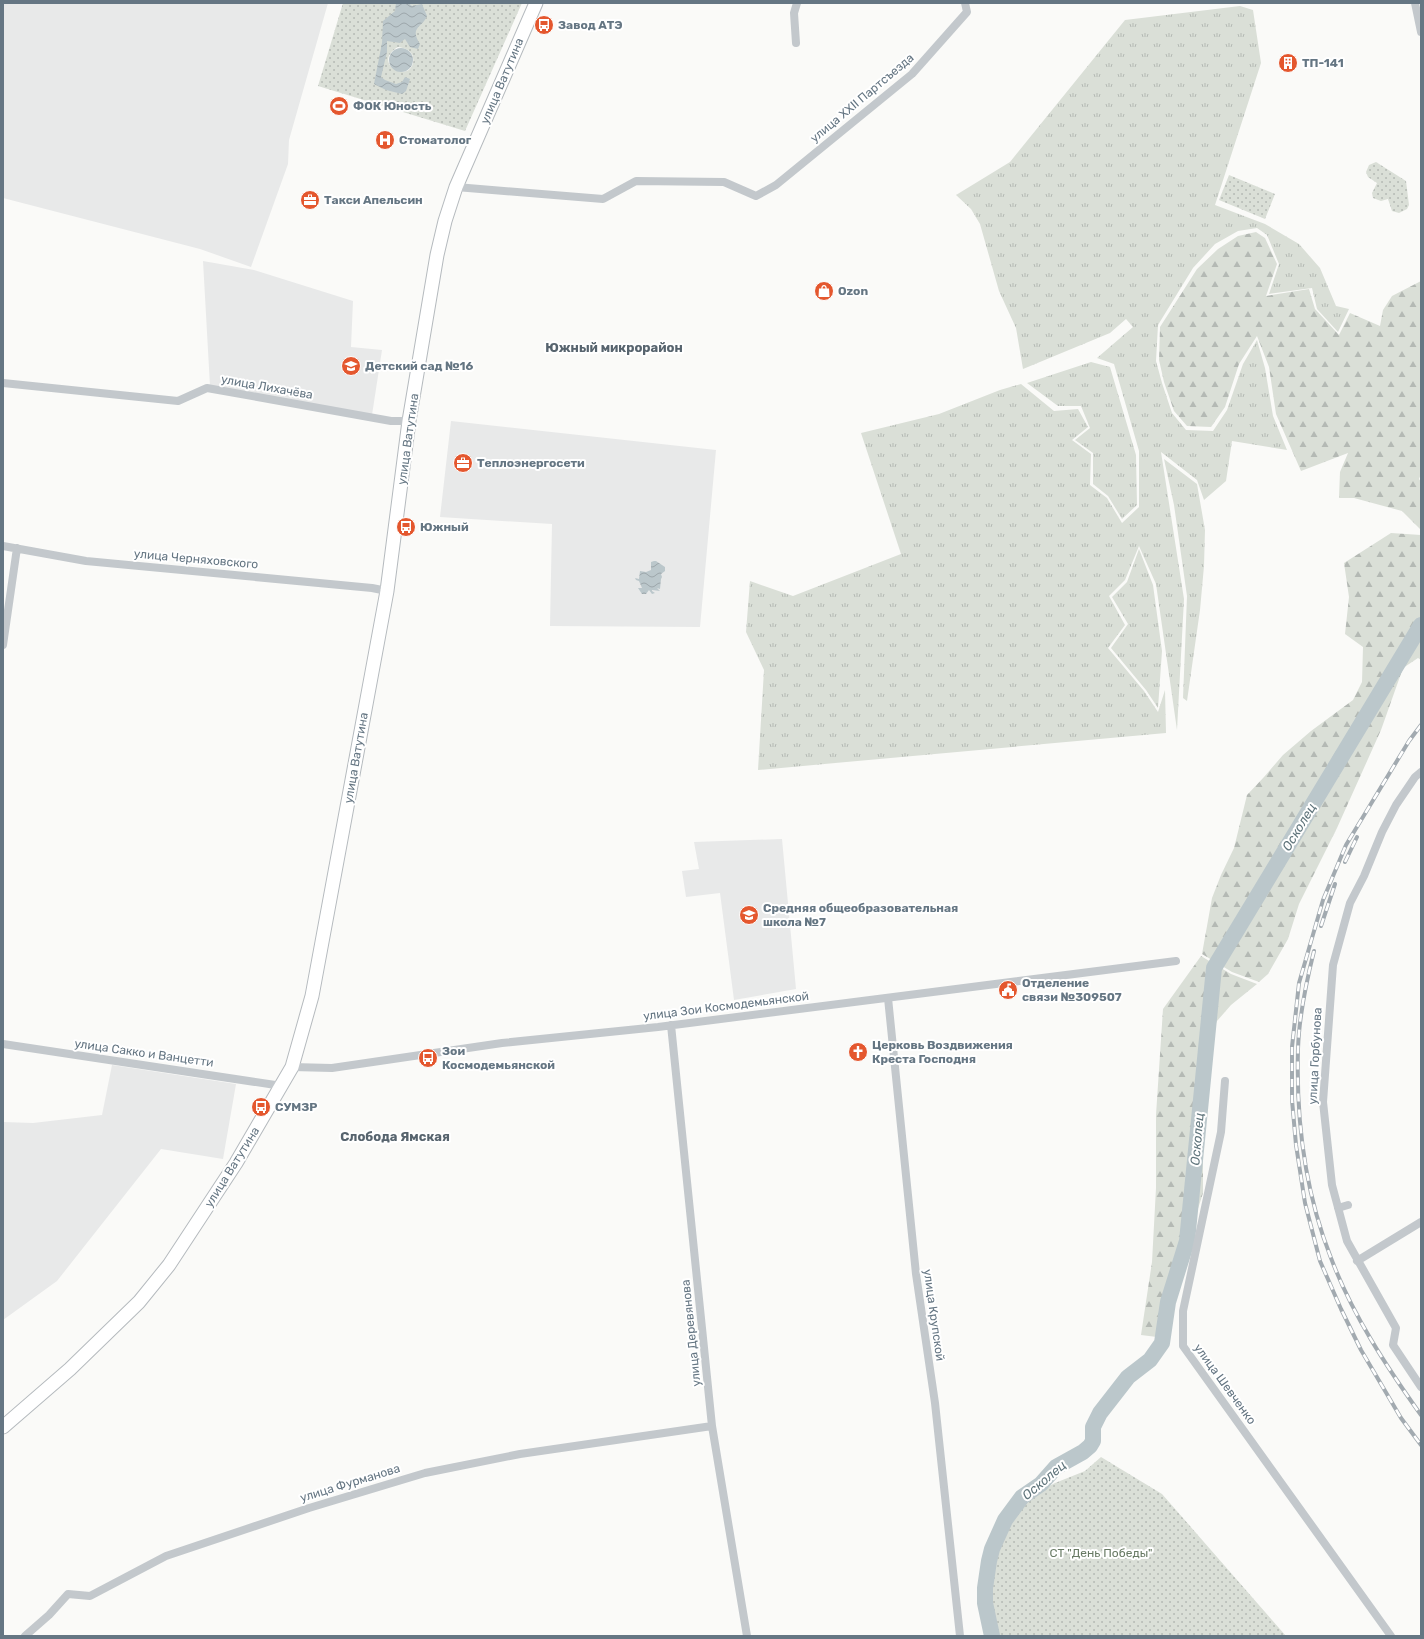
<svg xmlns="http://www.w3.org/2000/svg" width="1424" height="1639" font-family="Rubik,sans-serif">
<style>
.built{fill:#e8e9e9}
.grass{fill:url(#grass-tufts)}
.forest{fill:url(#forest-firs)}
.park{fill:url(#park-dots);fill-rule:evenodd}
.water{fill:url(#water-waves)}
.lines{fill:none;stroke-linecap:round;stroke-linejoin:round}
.river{stroke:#bbc7cb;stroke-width:16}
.primary-casing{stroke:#b5babe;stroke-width:15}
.minor{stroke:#c3c8cc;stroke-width:8}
.primary{stroke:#fff;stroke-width:13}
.rail-casing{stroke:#a2aab0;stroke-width:4}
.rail{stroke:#fff;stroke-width:2.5;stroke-dasharray:8;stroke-linecap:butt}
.labels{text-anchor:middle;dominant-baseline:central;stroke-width:4;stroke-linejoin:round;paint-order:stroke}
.poi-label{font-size:12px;font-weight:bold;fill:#657683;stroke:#fff;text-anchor:start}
.street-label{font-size:12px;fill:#657683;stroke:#fff}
.park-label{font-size:12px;fill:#687a64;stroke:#fff}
.neighbourhood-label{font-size:13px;font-weight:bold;fill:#57646e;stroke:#fff}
.water-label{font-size:13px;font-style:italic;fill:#60757c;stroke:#fff}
</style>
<defs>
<pattern id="grass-tufts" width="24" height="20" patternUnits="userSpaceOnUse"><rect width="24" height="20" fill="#dadfd7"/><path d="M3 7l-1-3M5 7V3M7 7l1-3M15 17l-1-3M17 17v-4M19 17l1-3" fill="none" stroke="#b4b9b4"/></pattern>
<pattern id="forest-firs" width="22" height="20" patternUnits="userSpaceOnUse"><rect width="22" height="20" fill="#dadfd7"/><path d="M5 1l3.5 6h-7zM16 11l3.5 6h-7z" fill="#b4b9b4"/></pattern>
<pattern id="park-dots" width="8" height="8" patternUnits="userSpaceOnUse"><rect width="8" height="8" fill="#dadfd7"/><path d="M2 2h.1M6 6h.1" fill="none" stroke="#b4b9b4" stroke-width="1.8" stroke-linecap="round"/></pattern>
<pattern id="water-waves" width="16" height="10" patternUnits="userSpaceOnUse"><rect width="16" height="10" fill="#bbc7cb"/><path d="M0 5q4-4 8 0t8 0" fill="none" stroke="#9ca6aa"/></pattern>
</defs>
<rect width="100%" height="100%" fill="#fafaf8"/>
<path class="built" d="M3,3H328L289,140L288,164L251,267L200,249L3,198Z
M203,261L254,270L353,301L351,347L382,350L372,415L210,386Z
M451,421L716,450L700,627L550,626L552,524L440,517Z
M782,839L796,989L734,1000L720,893L686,897L682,871L699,869L694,842Z
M112,1065L236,1084L223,1159L161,1149L57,1281L3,1320V1122L33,1123L102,1115Z"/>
<path class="grass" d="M1240,6L1253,10L1261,63L1215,205L1265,224L1299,244L1320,268L1336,306L1349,309L1338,332L1317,309L1312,288L1269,294L1279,264L1267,235L1257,228L1238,231L1215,244L1193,268L1158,325L1156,361L1162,383L1172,413L1186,430L1213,431L1227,410L1243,364L1257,340L1265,368L1273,416L1287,450L1232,441L1226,481L1204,500L1197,480L1161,452L1184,599L1177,730L1156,584L1139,546L1125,580L1109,596L1125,625L1108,648L1144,691L1158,712L1165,690L1166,733L758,770L764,670L746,632L750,581L793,596L901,554L861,433L939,414L1000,390L1021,384L1054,411L1078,409L1088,427L1072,440L1091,454L1090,485L1107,498L1122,523L1139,507V451L1114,364L1097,358L1133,327L1126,319L1110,333L1023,369L1016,328L999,291L980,224L971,209L956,195L1010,162L1125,20Z
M1091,362L1110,367L1136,455L1137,505L1122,519L1108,496L1093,484V453L1075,440L1090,428L1081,406H1058L1027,383Z
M1164,459L1197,484L1205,530L1204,566L1200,610L1187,701L1183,698L1187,596L1174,505Z
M1139,549L1153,585L1162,651L1158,708L1146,690L1111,648L1128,624L1112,597L1127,582Z"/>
<path class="forest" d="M1256,232L1265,238L1277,264L1266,296L1309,289L1315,309L1339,335L1350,313L1380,326L1383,310L1392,296L1421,281V474L1419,479L1421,482V530L1402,511L1354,498H1339L1340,472L1348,453L1301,471L1276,414L1269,367L1257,336L1239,364L1225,407L1211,427L1187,426L1174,411L1164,382L1159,360L1160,327L1197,269L1218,249L1238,236Z
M1391,533L1421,535V660L1418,658L1403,668L1381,730L1337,828L1299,904L1288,939L1268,974L1259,982L1232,972L1202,954L1212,898L1221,875L1234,848L1247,795L1264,777L1283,755L1311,731L1353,700L1362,682L1363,647L1345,634L1349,597L1344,563Z
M1201,956L1231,974L1257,984L1231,1005L1217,1021L1211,1034L1207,1050L1203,1125V1193L1187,1243L1181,1282L1165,1338L1141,1335L1152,1262L1156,1188V1115L1163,1009Z"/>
<path class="park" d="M343,3H522L465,131L318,86ZM398,47C407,48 415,52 413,63C408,84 371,63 398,47Z
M1376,162L1406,181L1409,205L1407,209L1399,213L1392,211L1388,199L1381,201L1373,198L1372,193L1377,183L1368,177L1366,172L1369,165Z
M1229,175L1275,194L1265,219L1219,200Z
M1101,1457L1162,1494L1286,1636H994L989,1611V1588L996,1550L1008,1523L1024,1499L1055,1483L1085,1471Z"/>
<path class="water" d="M396,3H408L412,6L422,4L427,16C422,28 409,27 420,44L418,49L410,47L405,39L400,43L387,41V52L381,77L385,80L396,84L402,82L405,77L410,79L406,91L402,94L386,90L374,84L382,43L383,21L395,11Z
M389 60a12 12 0 1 1 24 0a12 12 0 1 1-24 0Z
M654,561H656L665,567V571L661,574L662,577L661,579L660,589L657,588L660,591L652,590V591L655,593L652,594L649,590L646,594H642L638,588H642L639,581L636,580L635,578L639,579L640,571L646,572L651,570V562Z"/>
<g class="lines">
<path class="river" d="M992,1636L985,1603V1588L989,1561L992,1549L1005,1520L1022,1497L1041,1484L1056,1467L1083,1452L1090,1446L1093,1441V1427L1100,1413L1128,1377L1150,1360L1162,1343L1168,1302L1187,1241L1214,968L1421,625"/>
<g class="primary-casing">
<path id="primary" d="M3,1427L70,1369L139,1302L169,1265L236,1163L292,1067L312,996L387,591L409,421L437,255L445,221L456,187L536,3"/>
</g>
<path class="minor" d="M1415,3L1421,32
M796,43L794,13L797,3
M456,187L603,199L636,181L724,182L756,196L776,185L912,74L967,12L965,3
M3,383L178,401L207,388L391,421H409
M3,546L86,561L372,588L387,591
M3,645L17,548
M1421,772L1415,777L1396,805L1382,832L1364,876L1350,903L1333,965L1323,1102L1332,1185L1347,1241L1396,1328L1393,1345L1421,1387
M888,998L916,1274L935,1403L960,1636
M671,1025L712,1426L747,1636
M3,1044L282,1086
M292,1067L332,1068L502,1043L658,1027L1176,961
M1225,1081L1221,1132L1183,1311V1346L1391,1636
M1338,1208L1348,1205
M1357,1261L1421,1222
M25,1636L49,1615L68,1594L90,1596L166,1556L309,1508L425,1473L520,1454L712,1426"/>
<use href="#primary" class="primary"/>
<g class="rail-casing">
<path id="rail" d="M1421,725L1409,741L1346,845L1323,900L1299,983L1292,1047V1100L1296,1145L1305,1203L1320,1261L1341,1309L1361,1350L1401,1418L1421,1445
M1345,862L1357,837
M1321,926L1335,884
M1314,951C1306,983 1299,1016 1298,1049C1296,1119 1305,1192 1331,1258C1352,1314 1386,1366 1421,1415"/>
</g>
<use href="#rail" class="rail"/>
</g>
<defs>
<g id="bus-disc" transform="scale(1)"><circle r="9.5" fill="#e4572e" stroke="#fff"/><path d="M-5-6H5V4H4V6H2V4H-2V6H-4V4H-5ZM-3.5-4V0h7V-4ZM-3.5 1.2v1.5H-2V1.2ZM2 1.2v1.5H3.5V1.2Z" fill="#fff"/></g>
<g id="building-disc" transform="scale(1)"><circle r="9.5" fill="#e4572e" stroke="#fff"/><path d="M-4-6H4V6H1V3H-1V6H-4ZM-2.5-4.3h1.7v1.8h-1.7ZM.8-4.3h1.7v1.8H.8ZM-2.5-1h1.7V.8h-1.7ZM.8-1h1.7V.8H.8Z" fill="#fff"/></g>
<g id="stadium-disc" transform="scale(1)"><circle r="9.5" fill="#e4572e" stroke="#fff"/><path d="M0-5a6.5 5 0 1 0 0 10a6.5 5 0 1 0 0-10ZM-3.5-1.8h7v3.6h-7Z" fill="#fff"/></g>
<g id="hospital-disc" transform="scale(1)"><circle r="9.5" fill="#e4572e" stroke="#fff"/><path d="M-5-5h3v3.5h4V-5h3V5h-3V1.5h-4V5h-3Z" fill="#fff"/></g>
<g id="office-disc" transform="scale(1)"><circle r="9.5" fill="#e4572e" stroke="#fff"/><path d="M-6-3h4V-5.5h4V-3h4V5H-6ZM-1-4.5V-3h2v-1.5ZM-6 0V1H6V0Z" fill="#fff"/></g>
<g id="shop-disc" transform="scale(1)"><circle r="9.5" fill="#e4572e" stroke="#fff"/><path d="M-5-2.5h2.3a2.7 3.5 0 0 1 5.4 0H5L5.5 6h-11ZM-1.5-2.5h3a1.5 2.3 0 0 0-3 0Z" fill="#fff"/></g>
<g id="school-disc" transform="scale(1)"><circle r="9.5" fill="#e4572e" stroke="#fff"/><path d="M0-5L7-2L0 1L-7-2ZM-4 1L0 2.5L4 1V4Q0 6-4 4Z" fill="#fff"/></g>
<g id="civic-disc" transform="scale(1)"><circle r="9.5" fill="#e4572e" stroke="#fff"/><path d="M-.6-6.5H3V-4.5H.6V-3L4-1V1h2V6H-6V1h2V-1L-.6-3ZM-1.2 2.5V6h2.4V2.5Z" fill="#fff"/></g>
<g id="church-disc" transform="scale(1)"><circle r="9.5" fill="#e4572e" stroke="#fff"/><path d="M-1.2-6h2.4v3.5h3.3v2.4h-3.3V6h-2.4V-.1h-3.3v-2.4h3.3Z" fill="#fff"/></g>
</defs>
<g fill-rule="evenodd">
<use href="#bus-disc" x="544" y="25"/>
<use href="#building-disc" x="1288" y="63"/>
<use href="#stadium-disc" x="339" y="106"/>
<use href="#hospital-disc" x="385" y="140"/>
<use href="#office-disc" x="310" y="200"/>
<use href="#shop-disc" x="824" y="291"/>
<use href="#school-disc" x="351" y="366"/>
<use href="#office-disc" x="463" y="463"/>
<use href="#bus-disc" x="406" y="527"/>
<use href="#school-disc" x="749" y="915"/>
<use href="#civic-disc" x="1008" y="990"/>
<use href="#church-disc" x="858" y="1052"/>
<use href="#bus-disc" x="428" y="1058"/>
<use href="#bus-disc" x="261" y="1107"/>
</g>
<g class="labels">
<g class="poi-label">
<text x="558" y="25">Завод АТЭ</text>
<text x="1302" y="63">ТП-141</text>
<text x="353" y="106">ФОК Юность</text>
<text x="399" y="140">Стоматолог</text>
<text x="324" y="200">Такси Апельсин</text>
<text x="838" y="291">Ozon</text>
<text x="365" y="366">Детский сад №16</text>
<text x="477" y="463">Теплоэнергосети</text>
<text x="420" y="527">Южный</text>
<text x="763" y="908">Средняя общеобразовательная<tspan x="763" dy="14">школа №7</tspan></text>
<text x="1022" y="983">Отделение<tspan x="1022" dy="14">связи №309507</tspan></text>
<text x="872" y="1045">Церковь Воздвижения<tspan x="872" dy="14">Креста Господня</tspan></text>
<text x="442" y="1051">Зои<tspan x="442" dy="14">Космодемьянской</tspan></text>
<text x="275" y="1107">СУМЗР</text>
</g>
<g class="street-label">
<text transform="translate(502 81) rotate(-67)">улица Ватутина</text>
<text transform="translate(862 98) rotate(-40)">улица XXII Партсъезда</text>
<text transform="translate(267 387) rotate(10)">улица Лихачёва</text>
<text transform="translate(408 439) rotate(-82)">улица Ватутина</text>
<text transform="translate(196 559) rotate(5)">улица Черняховского</text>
<text transform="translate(356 758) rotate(-80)">улица Ватутина</text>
<text transform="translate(726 1006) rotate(-7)">улица Зои Космодемьянской</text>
<text transform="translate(144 1053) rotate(8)">улица Сакко и Ванцетти</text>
<text transform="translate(1315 1056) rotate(-87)">улица Горбунова</text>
<text transform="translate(232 1167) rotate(-58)">улица Ватутина</text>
<text transform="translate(934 1315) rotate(82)">улица Крупской</text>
<text transform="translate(691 1333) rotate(-96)">улица Деревянова</text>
<text transform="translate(1225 1384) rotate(54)">улица Шевченко</text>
<text transform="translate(350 1483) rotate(-17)">улица Фурманова</text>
</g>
<g class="park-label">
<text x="1101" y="1553">СТ "День Победы"</text>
</g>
<g class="neighbourhood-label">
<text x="614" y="347">Южный микрорайон</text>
<text x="395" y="1136">Слобода Ямская</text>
</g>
<g class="water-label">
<text transform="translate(1299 827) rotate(-59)">Осколец</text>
<text transform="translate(1197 1139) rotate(-85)">Осколец</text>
<text transform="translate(1044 1480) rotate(-40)">Осколец</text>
</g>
</g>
<rect width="1424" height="1639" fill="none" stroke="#657683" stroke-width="8"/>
</svg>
